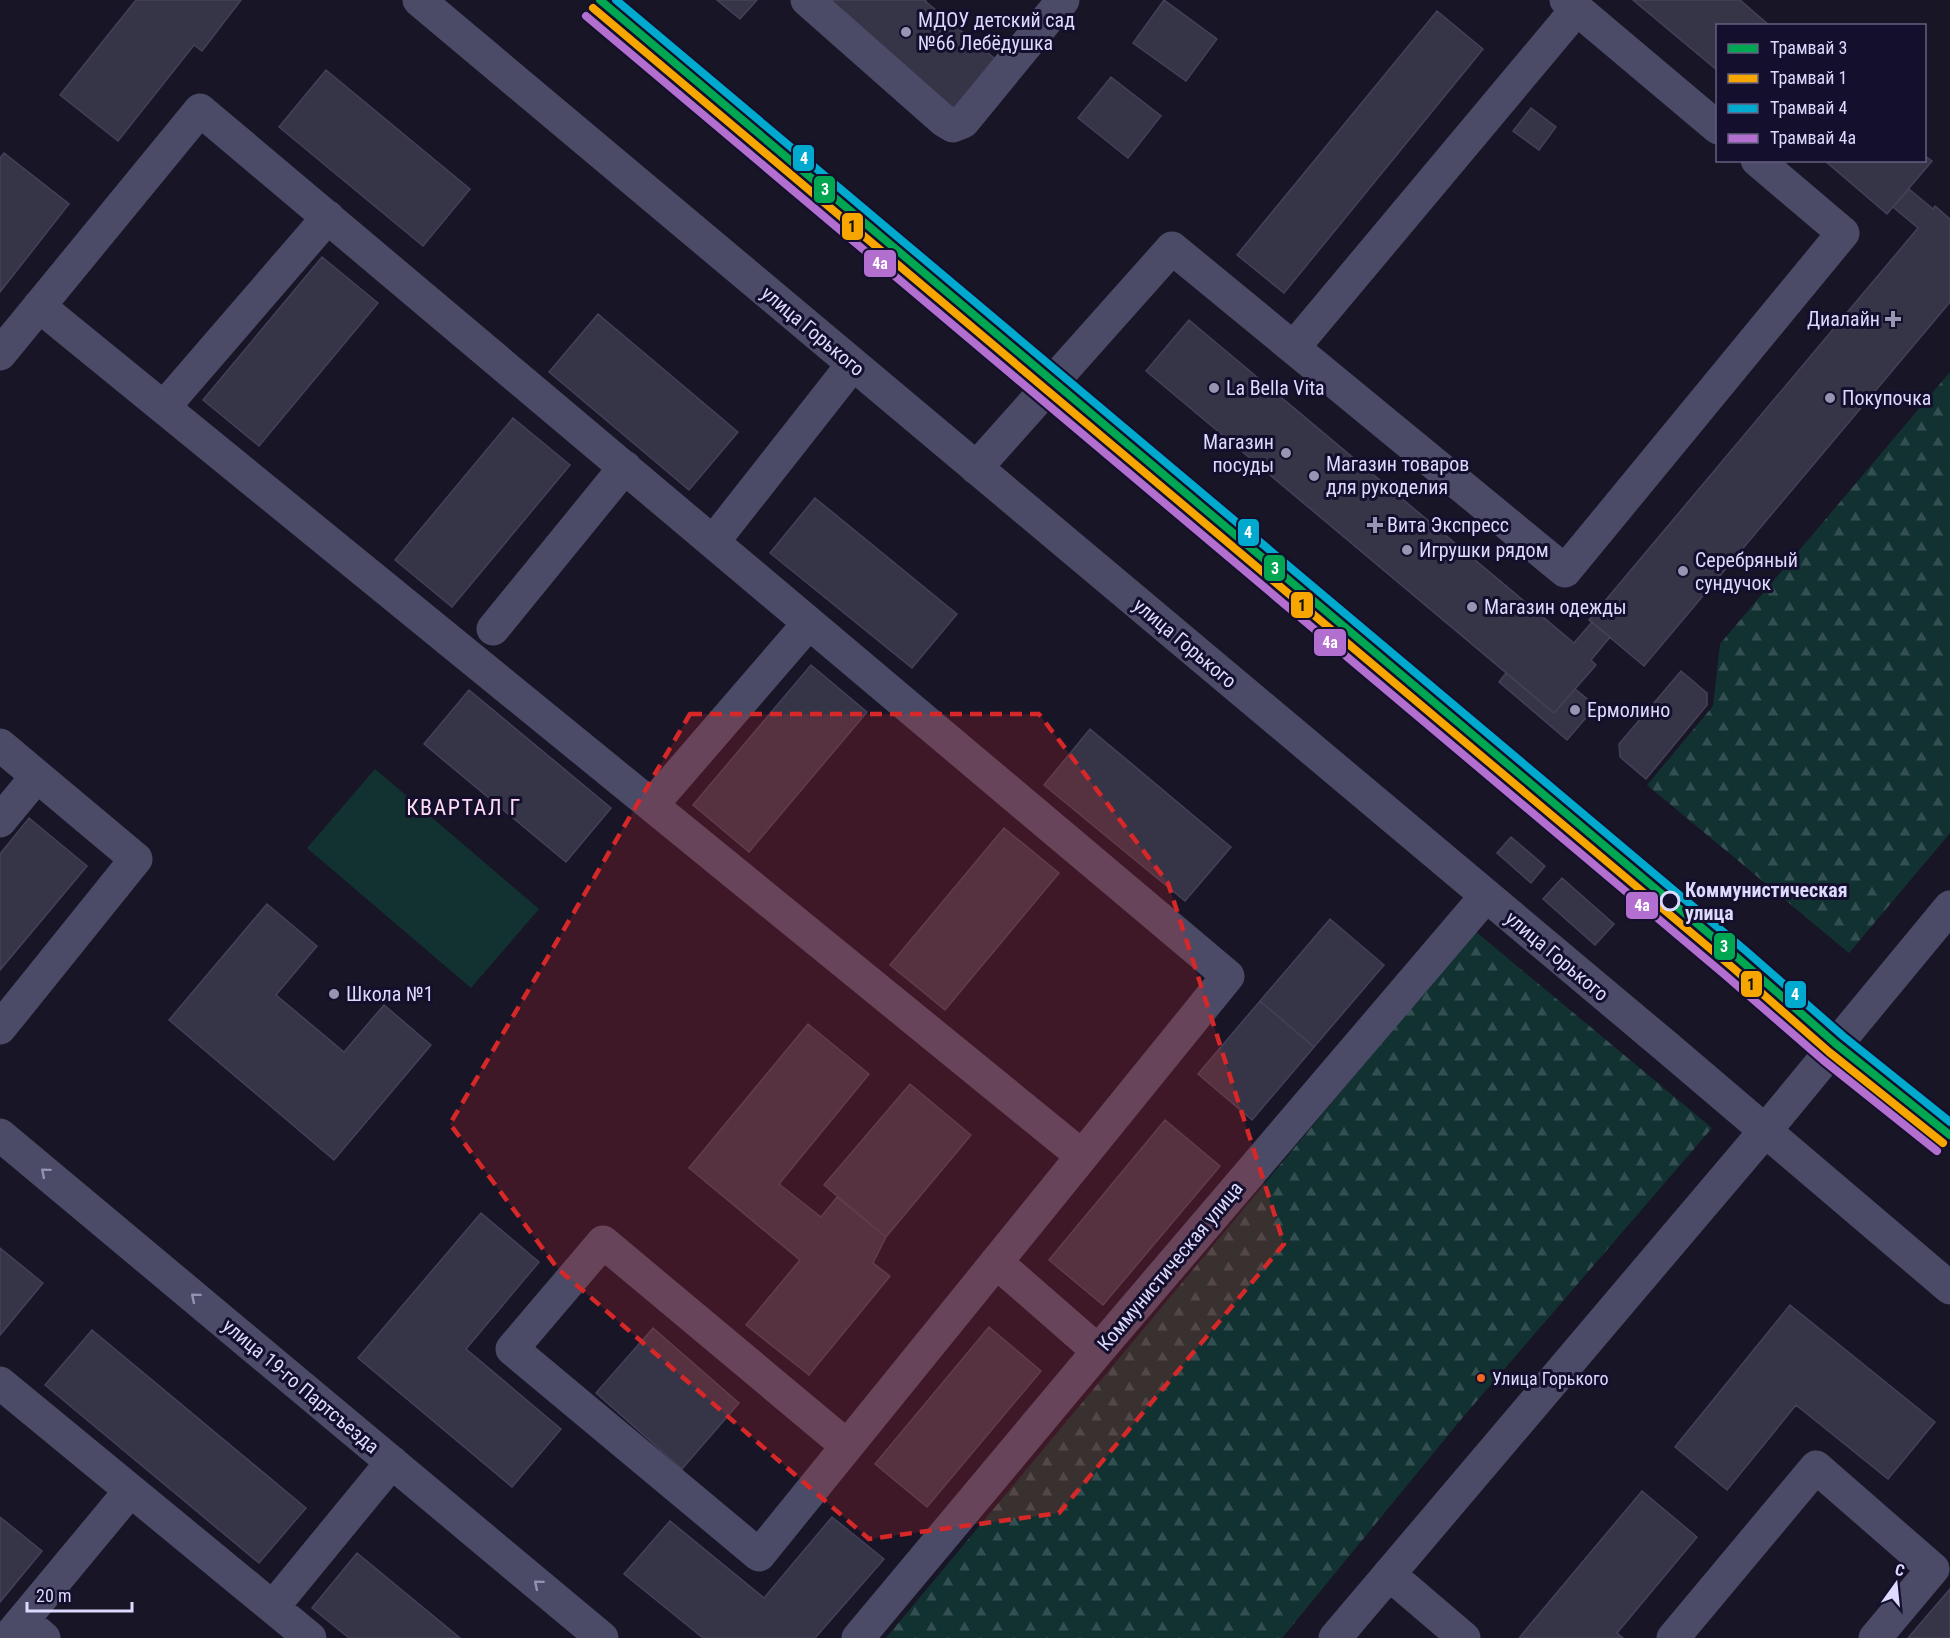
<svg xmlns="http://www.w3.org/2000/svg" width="1950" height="1638" font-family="'Roboto Condensed',sans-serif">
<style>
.forest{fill:url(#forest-firs)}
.pitch{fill:#123232}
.building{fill:#363447;stroke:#454059;stroke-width:1.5}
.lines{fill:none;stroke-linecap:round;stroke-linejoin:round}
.minor{stroke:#4b4b67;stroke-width:33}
.tram-1-casing{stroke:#130f2c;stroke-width:12}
.tram-2-casing{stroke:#130f2c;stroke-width:12}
.tram-3-casing{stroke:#130f2c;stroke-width:12}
.tram-4-casing{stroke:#130f2c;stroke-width:12}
.tram-1{stroke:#00a651;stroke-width:8}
.tram-2{stroke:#f7a600;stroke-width:8}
.tram-3{stroke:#00a9ce;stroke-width:8}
.tram-4{stroke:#b36fd0;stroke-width:8}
.oneway{stroke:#9492b3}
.marked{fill:#d62828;fill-opacity:0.2;stroke:#d62828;stroke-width:4.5;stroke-dasharray:12 8;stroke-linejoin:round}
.poi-dot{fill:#9895b3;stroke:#130f2c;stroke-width:2}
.stop-dot{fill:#130f2c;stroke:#dddaff;stroke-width:3}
.bus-dot{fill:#f26522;stroke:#130f2c;stroke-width:2}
.labels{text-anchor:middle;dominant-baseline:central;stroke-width:6;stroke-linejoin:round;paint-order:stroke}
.bus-label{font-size:18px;fill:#dddaff;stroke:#130f2c;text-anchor:start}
.poi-label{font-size:20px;fill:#dddaff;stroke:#130f2c;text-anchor:start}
.street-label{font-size:20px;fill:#dddaff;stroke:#130f2c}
.stop-label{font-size:20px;font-weight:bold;fill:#dddaff;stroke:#130f2c;text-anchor:start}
.quarter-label{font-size:22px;letter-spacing:1.5px;fill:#ffdcf4;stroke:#130f2c}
.line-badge{stroke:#130f2c;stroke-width:2}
.badge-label{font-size:16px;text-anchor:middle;font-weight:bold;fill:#fff}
.pale-badge-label{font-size:16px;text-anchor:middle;font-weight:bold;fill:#111}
</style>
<defs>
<pattern id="forest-firs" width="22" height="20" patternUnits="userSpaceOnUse" patternTransform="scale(1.5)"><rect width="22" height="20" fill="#123232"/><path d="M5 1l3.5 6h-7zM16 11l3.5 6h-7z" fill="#344f51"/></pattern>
</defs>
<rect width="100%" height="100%" fill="#181526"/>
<path class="forest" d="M1950,372V833L1849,953L1647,785L1713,706L1720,644Z
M1475,931L1712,1128L1463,1417L1282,1638H886Z"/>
<path class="pitch" d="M375,769L539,909L471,988L307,848Z"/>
<path class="building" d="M136,0H241L202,51L194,45L118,141L60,95Z
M717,0H757L740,19Z
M812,0H926L925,1L999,62L955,116Z
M1164,0L1217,39L1186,81L1133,43Z
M1633,0H1740L1770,26H1718V71Z
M1437,11L1483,49L1284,293L1237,255Z
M326,70L470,189L423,246L279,127Z
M1111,77L1161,116L1128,158L1078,118Z
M1531,108L1556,127L1539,150L1513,131Z
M4,153L69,204L0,292V158Z
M1924,155L1932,161L1887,214L1824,160H1924Z
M1909,189L1933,209L1935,206L1950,219V302L1644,666L1589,620L1918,228L1893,207Z
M322,257L378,303L259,446L203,400Z
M598,314L738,432L689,490L549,372Z
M1189,320L1574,643L1592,622L1610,637L1591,660L1596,665L1554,713L1146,371Z
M513,418L570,465L452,607L395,560Z
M815,498L957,614L912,668L770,553Z
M811,665L867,712L749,852L693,805Z
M1681,671L1707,693V705L1646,779L1620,757L1619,744Z
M1506,673L1554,713L1575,689L1596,706L1567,740L1499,682Z
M469,690L611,808L566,862L424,744Z
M1090,729L1231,847L1185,901L1044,785Z
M29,818L87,866L0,970V854Z
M1004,828L1059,873L945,1010L890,965Z
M1511,837L1545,866L1531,883L1497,853Z
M1562,878L1614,924L1595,945L1543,899Z
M267,904L317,946L276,995L344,1052L384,1005L431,1045L334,1160L169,1020Z
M1330,919L1384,965L1314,1047L1260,1001Z
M1260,1001L1314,1047L1252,1120L1198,1074Z
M808,1024L869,1074L779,1184L821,1217L837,1197L886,1237L873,1263L890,1276L809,1375L746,1325L800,1260L689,1168Z
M910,1084L971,1135L886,1237L824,1185Z
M1165,1120L1220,1166L1103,1305L1049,1260Z
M481,1213L539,1262L466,1349L561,1429L512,1487L358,1358Z
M0,1248L43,1283L0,1335Z
M1790,1305L1935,1422L1888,1479L1796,1405L1727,1490L1675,1447Z
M989,1327L1041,1371L927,1507L875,1464Z
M653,1328L739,1403L682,1469L596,1393Z
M92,1330L306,1508L259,1563L45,1385Z
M1642,1491L1697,1537L1617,1633L1623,1638H1519Z
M0,1517L42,1551L0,1602Z
M832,1517L884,1559L815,1638H703L624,1574L670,1521L764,1598Z
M357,1553L460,1638H349L312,1608Z
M1950,1589V1638H1908Z"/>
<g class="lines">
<path class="minor" d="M419,0L1668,1048L1950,1288
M807,0L943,120L953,126L963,122L1063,0
M1566,0L1718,128
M39,306L1082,1156
M1294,347L1576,10
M0,354L200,110L1228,976L759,1555L512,1349L603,1242L847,1446
M164,407L328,217
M976,468L1172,248L1565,571L1843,233L1757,160
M713,542L853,364
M493,629L625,467
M0,745L136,859L0,1028
M652,805L809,623
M0,821L37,776
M0,1135L602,1638
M996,1262L1098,1351
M0,1383L310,1638
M1389,1574L1464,1638
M273,1607L392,1462
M23,1620L44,1638
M8,1638L130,1491
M858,1638L1098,1351L1486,896
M1335,1638L1765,1131L1950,907
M1673,1638L1816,1467L1933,1569L1875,1638"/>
<g class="tram-1-casing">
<path id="tram-1" d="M600,0L1739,959L1836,1044L1950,1135"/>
</g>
<g class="tram-2-casing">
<path id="tram-2" d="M593,8L1732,967L1829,1052L1943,1143"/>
</g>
<g class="tram-3-casing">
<path id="tram-3" d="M616,0L1746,951L1843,1036L1950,1122"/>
</g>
<g class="tram-4-casing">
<path id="tram-4" d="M586,16L1725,975L1823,1060L1937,1151"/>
</g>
<use href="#tram-1" class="tram-1"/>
<use href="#tram-2" class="tram-2"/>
<use href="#tram-3" class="tram-3"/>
<use href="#tram-4" class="tram-4"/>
</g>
<defs><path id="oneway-chevron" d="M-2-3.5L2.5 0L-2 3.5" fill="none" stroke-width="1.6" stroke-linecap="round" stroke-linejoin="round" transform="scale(1.5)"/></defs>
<g class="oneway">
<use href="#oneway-chevron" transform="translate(45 1172) rotate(-140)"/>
<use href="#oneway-chevron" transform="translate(195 1297) rotate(-140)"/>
<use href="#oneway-chevron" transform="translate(538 1584) rotate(-140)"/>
</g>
<path class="marked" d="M690,714H1039L1168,883L1284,1244L1059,1513L869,1539L558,1269L450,1124Z"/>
<g class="poi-dot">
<circle cx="906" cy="32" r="6"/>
<path d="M1890 310h6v6h6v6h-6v6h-6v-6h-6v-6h6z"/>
<circle cx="1214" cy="388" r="6"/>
<circle cx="1830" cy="398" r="6"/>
<circle cx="1286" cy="453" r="6"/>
<circle cx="1314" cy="476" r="6"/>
<path d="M1372 516h6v6h6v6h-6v6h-6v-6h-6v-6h6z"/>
<circle cx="1407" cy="550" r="6"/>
<circle cx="1683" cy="571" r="6"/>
<circle cx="1472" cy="607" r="6"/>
<circle cx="1575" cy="710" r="6"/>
<circle cx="334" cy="994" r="6"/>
</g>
<circle class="stop-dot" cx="1670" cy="901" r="9"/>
<circle class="bus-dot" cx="1481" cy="1378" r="5"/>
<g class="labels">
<g class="bus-label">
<text x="1492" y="1378">Улица Горького</text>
</g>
<g class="poi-label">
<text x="918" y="20">МДОУ детский сад<tspan x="918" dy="23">№66 Лебёдушка</tspan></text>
<text x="1880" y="319" text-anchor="end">Диалайн</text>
<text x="1226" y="388">La Bella Vita</text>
<text x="1842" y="398">Покупочка</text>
<text x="1274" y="442" text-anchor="end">Магазин<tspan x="1274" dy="23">посуды</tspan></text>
<text x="1326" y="464">Магазин товаров<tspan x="1326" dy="23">для рукоделия</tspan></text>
<text x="1387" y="525">Вита Экспресс</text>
<text x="1419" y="550">Игрушки рядом</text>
<text x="1695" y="560">Серебряный<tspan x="1695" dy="23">сундучок</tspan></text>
<text x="1484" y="607">Магазин одежды</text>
<text x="1587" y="710">Ермолино</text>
<text x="346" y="994">Школа №1</text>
</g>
<g class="street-label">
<text transform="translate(813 331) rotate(40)">улица Горького</text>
<text transform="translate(1185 643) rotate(40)">улица Горького</text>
<text transform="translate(1557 956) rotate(40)">улица Горького</text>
<text transform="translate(1170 1266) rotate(-50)">Коммунистическая улица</text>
<text transform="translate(301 1386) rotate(40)">улица 19-го Партсъезда</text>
</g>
<g class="stop-label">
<text x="1685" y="890">Коммунистическая<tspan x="1685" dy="23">улица</tspan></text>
</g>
<g class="quarter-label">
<text x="464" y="807">КВАРТАЛ Г</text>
</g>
</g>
<g class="line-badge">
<rect x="792" y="144" width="23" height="28" rx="6" fill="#00a9ce"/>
<rect x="813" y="175" width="23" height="29" rx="6" fill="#00a651"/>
<rect x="841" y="212" width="23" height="29" rx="6" fill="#f7a600"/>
<rect x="863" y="249" width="34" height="29" rx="6" fill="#b36fd0"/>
<rect x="1237" y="518" width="23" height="29" rx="6" fill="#00a9ce"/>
<rect x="1263" y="554" width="23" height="28" rx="6" fill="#00a651"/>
<rect x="1290" y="591" width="24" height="28" rx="6" fill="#f7a600"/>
<rect x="1313" y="628" width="34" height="29" rx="6" fill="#b36fd0"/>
<rect x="1625" y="891" width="34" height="29" rx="6" fill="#b36fd0"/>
<rect x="1713" y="932" width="23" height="29" rx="6" fill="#00a651"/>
<rect x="1740" y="970" width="23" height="28" rx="6" fill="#f7a600"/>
<rect x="1784" y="980" width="23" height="29" rx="6" fill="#00a9ce"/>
</g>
<g class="badge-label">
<text x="804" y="164">4</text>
<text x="825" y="195">3</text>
<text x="880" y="269">4а</text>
<text x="1248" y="538">4</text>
<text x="1275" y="574">3</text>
<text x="1330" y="648">4а</text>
<text x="1642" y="911">4а</text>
<text x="1724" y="952">3</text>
<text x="1795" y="1000">4</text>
</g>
<g class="pale-badge-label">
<text x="852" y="232">1</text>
<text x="1302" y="611">1</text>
<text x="1751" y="990">1</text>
</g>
<rect x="1716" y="24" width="210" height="138" fill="#130f2c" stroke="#646080" stroke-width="1.5"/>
<rect x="1728" y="44" width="30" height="9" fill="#00a651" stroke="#646080" stroke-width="1.5"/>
<text x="1770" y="54" font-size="18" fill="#dddaff">Трамвай 3</text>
<rect x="1728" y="74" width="30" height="9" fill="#f7a600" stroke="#646080" stroke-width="1.5"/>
<text x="1770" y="84" font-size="18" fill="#dddaff">Трамвай 1</text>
<rect x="1728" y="104" width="30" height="9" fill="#00a9ce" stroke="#646080" stroke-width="1.5"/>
<text x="1770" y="114" font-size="18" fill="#dddaff">Трамвай 4</text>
<rect x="1728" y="134" width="30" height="9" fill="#b36fd0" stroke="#646080" stroke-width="1.5"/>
<text x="1770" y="144" font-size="18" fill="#dddaff">Трамвай 4а</text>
<g transform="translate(1896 1584) rotate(15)" stroke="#130f2c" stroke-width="4.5" paint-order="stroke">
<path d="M0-4.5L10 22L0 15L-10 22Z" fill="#dddaff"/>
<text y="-9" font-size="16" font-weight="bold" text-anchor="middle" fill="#dddaff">С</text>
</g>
<path d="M27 1602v9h105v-9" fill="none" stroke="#dddaff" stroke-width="3"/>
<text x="36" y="1602" font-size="18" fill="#dddaff" stroke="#130f2c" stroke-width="4.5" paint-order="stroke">20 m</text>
</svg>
